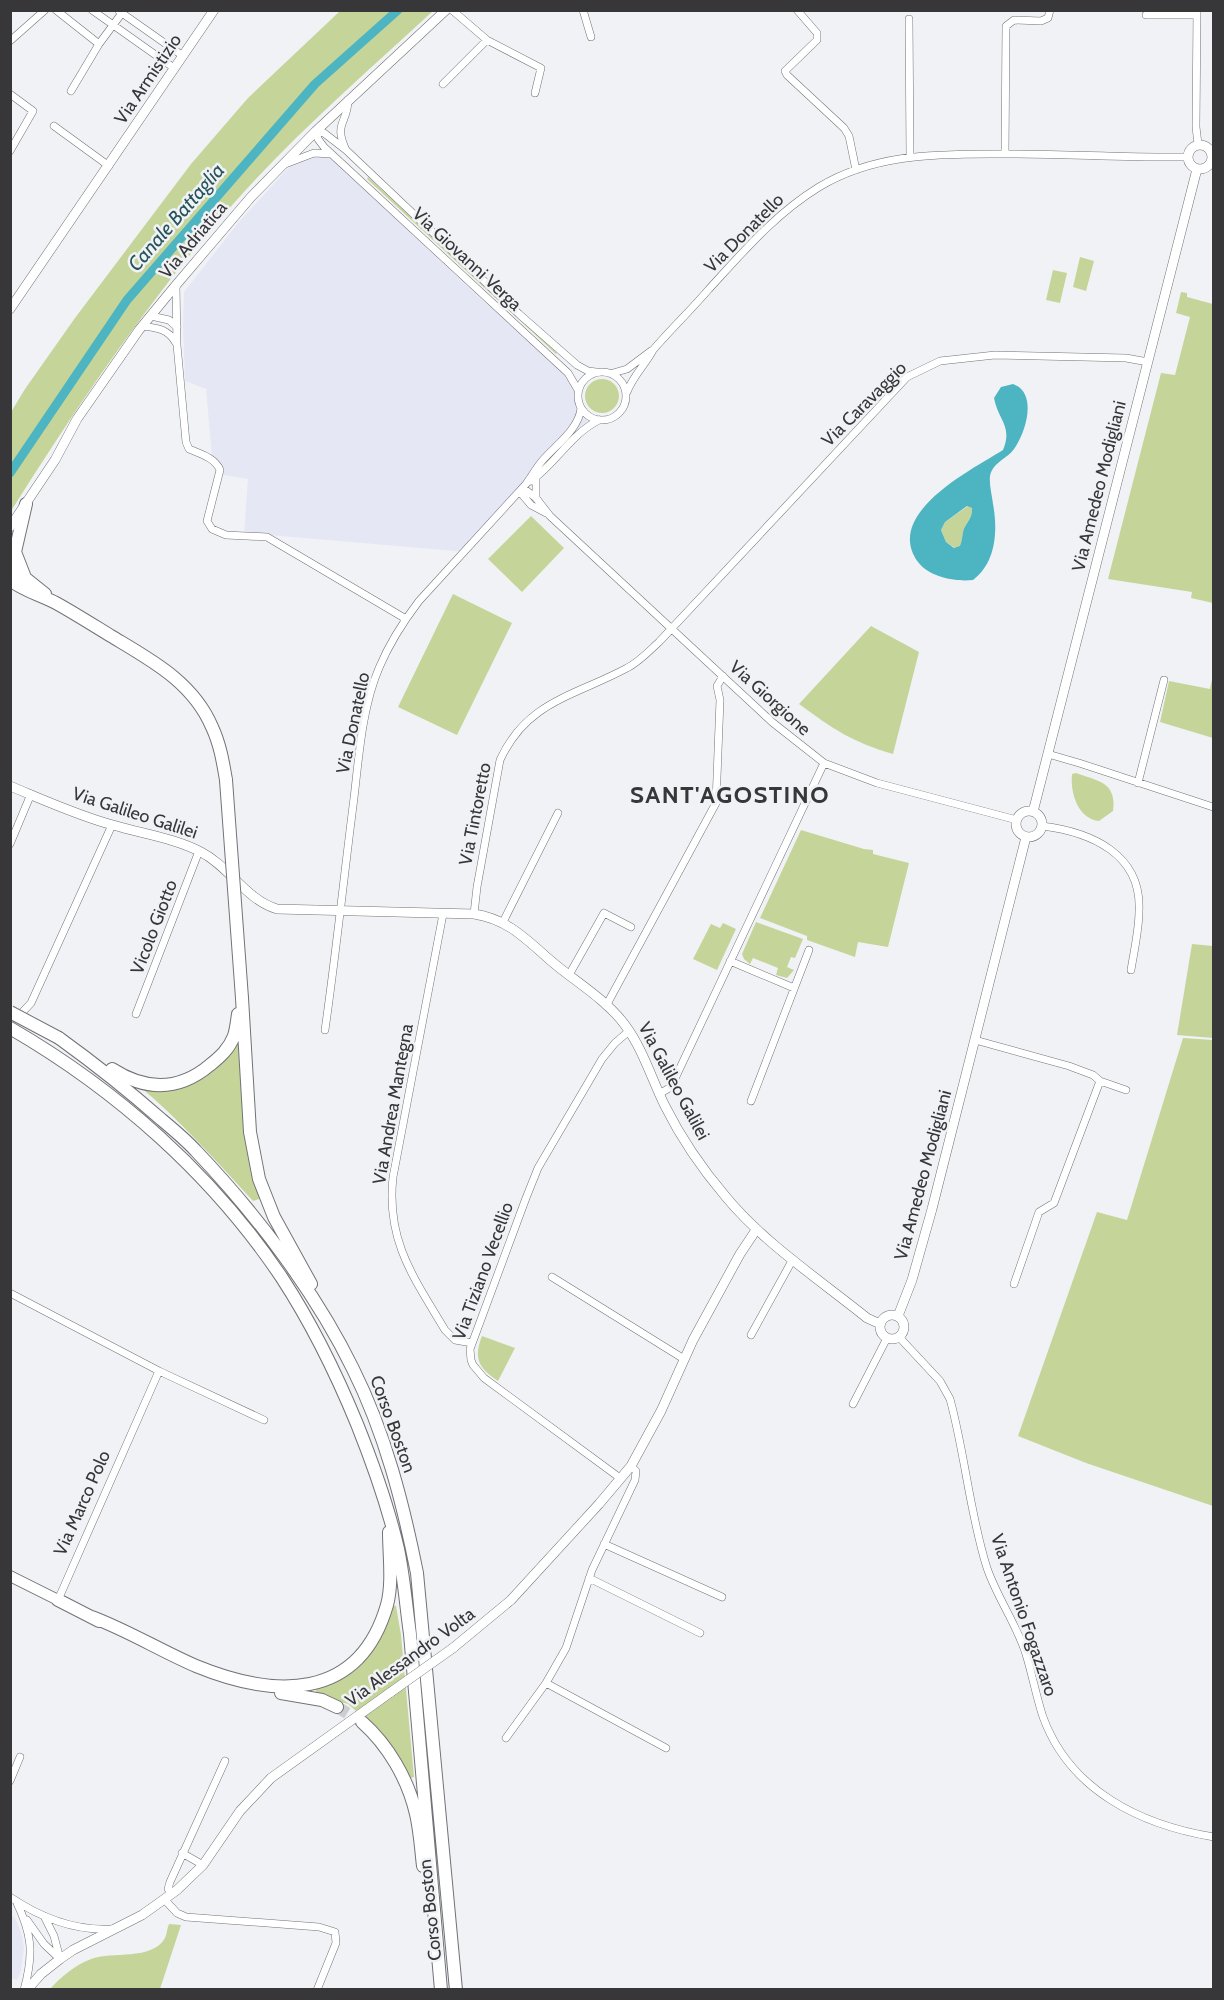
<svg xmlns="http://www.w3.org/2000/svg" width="1224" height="2000" font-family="Cabin,sans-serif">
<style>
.built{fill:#e5e8f4}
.green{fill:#c5d599}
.water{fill:#4db4c1;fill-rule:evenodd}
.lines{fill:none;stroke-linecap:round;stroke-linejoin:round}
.canal{stroke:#4db4c1;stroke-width:9}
.highway-tunnel{stroke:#cccdd0;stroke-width:12;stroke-dasharray:12 6;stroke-linecap:butt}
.street-casing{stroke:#727377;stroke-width:8}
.secondary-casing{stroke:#727377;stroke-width:10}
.primary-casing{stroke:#727377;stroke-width:12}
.highway-casing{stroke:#727377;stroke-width:14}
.street{stroke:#fff;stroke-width:7}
.secondary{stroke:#fff;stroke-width:9}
.primary{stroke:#fff;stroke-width:10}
.highway{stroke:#fff;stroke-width:12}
.secondary-bridge-casing{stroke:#727377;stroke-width:10;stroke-linecap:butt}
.highway-bridge-casing{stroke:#727377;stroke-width:14;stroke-linecap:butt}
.secondary-bridge{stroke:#fff;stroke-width:9}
.highway-bridge{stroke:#fff;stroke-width:12}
.labels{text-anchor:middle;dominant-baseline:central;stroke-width:5;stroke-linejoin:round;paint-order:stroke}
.street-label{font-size:18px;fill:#373739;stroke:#f1f2f6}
.water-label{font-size:20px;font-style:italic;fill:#26545a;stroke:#f1f2f6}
.district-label{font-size:24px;font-weight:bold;letter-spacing:1.5px;fill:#373739;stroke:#f1f2f6}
</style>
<rect width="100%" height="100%" fill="#f1f2f6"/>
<path class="built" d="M317,154L334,159L484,302L522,330L580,388L577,398L580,410L589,420L554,460L467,552L244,533L248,479L218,474L213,467L206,389L185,381L183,326L184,292L238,223L290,166L299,161L311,159Z
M10,1913L16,1920L21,1932L24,1948L21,1971L17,1980L11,1978Z"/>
<path class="green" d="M340,11H433C369,70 302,128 243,193C155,290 81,400 11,511V412L25,389L75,318L191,164L248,98Z
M368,177L557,353L556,354L367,179Z
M1080,257L1094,261L1086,291L1073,287Z
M1053,270L1067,273L1060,303L1046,300Z
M1181,292L1187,293V297L1213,304V603L1191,598L1192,592L1108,579L1161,373L1175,375L1190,317L1176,313Z
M585 396a17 17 0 1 1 34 0a17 17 0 1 1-34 0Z
M968,506L972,508C973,518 965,523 963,532C962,538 962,541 960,547L955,548L946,542L941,530L945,522Z
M531,516L564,548L522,592L488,559Z
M453,594L512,623L457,735L398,707Z
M871,626L919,652L893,754C852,742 833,729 799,704Z
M1213,675V738L1160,722L1169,681L1210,689Z
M1076,773C1098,781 1117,782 1113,811L1099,821C1078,819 1070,793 1072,774Z
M801,830L864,849L873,850V854L909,863L888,947L858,942L855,957L807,940V936L760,918Z
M756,922L803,939L795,958L791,957L787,967L794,970L787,978L776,975L778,968L753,958L750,964L744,959L742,954Z
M723,923L736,929L717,970L693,959L711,924L720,928Z
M1192,944L1213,946V1038L1177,1035Z
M242,1000L262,1198L253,1201C216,1161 181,1121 139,1086C150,1087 162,1089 172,1088C223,1080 228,1042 242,1000Z
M1183,1038L1213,1040V1506L1086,1463L1018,1436L1097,1212L1127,1220Z
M482,1336L515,1348L498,1381C479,1368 473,1359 482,1336Z
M391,1605L396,1606L401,1635L414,1777L408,1779L374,1726L348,1704L316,1695V1687L333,1680Z
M169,1924L181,1925L160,1989H50C61,1977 75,1965 91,1959C112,1951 152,1961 165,1938C167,1934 167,1928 169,1924Z"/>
<path class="water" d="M1013,384C1038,393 1026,432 1014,449C1007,459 993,462 990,476C989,485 992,495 993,504C998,531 996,563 973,580C955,582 929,577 918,562C883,514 971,470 1003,450C1013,426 998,420 994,398L1001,387ZM967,506L972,508C973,519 965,523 963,532C962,537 962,541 960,546L954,548L946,542L941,530L945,522Z"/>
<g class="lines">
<path class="canal" d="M10,473L127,300L315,84L398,10"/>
<path class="highway-tunnel" d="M337,1707L362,1722"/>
<g class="street-casing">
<path id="street" d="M56,10L99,44
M92,10L174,68
M452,10L487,40L541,68L535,93
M583,10L591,37
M797,10L817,33V40L785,71L787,75L844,128L849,136L856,170
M1197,10L1196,127L1198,144
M119,11L183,56
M1146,15H1197
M909,19L910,156
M10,41L45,10
M443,84L487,40
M71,91L99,44L122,13
M10,94L33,111L10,151
M54,126L109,166
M316,131L324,133L346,150L519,314L577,365L588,371L596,372
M316,131L318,139L324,147L568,373L578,390
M346,150C333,123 348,123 348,100
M1005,154L1006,26L1014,20L1041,21L1048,18L1050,10
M285,164L314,153L331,154
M176,285L177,345L186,442L189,449C201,454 215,458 220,470L207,521L212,529L226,535L267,537L406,619
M151,316L169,320L177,327
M142,326C158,328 168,329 176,343
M578 396a24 24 0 1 1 48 0a24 24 0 1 1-48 0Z
M613,373L627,369L651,351
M627,392C633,376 645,365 653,350C671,329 691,310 709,289C743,252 775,214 819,187C872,155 931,154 991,154C1057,153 1122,158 1188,157
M536,478V498
M531,481C556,463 571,434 599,420
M523,488L536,498L550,516L772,722L824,763L877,783L1017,820
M520,492L531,505L546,513
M1048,754L1079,763L1213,807
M1138,783L1164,680
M1042,826C1091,832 1142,854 1139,911C1139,930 1134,951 1131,970
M10,844L31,794
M443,914L393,1177C386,1241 414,1278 445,1330L455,1340L472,1343
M474,914L477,887L500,760C527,701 575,696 627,668C639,662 649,651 659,642L907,377L940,361L995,355L1126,358L1148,362
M503,922L558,813
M730,961L794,988
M569,975L604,913L631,927
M606,1006L716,803L720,700L717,686L723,676
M136,1014L199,851
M17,1018L31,1003L112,825
M325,1030C336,953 344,876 354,798C359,756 362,708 379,668C389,644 403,622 419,601L526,484C532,476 536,468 542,461C556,445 579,429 581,408
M975,1040L1069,1066L1093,1075L1100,1081L1126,1090
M659,1094L671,1087L824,763
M751,1101L809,950
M552,1277L684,1359
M1014,1284L1039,1212L1054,1203L1100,1081
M10,1293L159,1371L264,1420
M751,1335L793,1259
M899,1337L940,1381L950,1399C965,1454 970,1515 987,1568C997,1597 1015,1622 1025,1651C1032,1673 1036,1696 1043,1717C1070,1791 1141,1825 1214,1837
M853,1404L887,1338
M620,1478L484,1378L473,1365L471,1360L470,1349L526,1198L538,1168L602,1059L615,1043L629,1031
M604,1544L722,1597
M589,1578L700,1633
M58,1600L159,1371
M546,1683L666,1748
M506,1738L546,1683L566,1648L592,1570L635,1480L636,1471L631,1466
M10,1781L20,1757
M182,1853L203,1865
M171,1894L168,1889L170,1882L225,1761
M10,1897C41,1918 75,1931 112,1929
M164,1899L177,1913L186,1917L319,1927L335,1932L336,1943L317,1990
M16,1901C32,1934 34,1953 24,1990
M44,1916L54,1936L60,1959
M27,1920L44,1944L60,1959"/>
</g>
<g class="secondary-casing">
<path id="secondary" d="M1188 157a12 12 0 1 1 24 0a12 12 0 1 1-24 0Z
M10,309L214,10
M10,527L55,460L77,419L139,330L176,285L251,197L316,131L446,10
M10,786C44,800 79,816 113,825C143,834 174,838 201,852C230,867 245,899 277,909L474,914C507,919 525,938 550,960C574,981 606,999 625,1025C643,1049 652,1080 665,1106C681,1138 703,1170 726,1197C764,1243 820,1280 867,1318L880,1324
M1016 824a13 13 0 1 1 26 0a13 13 0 1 1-26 0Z
M1033,812L1197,169
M880 1327a12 12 0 1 1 24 0a12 12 0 1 1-24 0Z
M898,1316L912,1280L932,1209L1026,837
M453,1648L511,1600L599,1504L631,1466L661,1411L693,1340L740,1254L756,1230
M27,1990L41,1974L60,1959L73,1950L142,1915L177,1890L203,1865L240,1811L271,1778L391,1692"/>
</g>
<g class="primary-casing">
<path id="primary" d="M10,1576L58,1600"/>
</g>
<g class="highway-casing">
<path id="highway" d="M10,566L45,594
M24,575L15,552L26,504
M10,580C24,591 41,595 56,603C74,613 93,625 111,636C151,660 193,682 212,727C220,744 223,762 226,780
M242,998L250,1132L259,1179L274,1217L311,1284
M10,1028C117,1090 213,1175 282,1278C312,1324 336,1373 357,1424C373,1464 388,1506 398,1549C404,1577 406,1606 410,1634L441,1990
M59,1038C95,1064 129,1091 162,1120C174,1130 186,1140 196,1151C256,1214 315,1291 353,1369C385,1433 403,1503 417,1573L456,1990
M112,1069C146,1091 179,1091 210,1065C220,1057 229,1049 234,1036C236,1030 237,1021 238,1014
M58,1600L99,1621
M92,1617C129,1631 161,1651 196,1666C274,1698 359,1702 387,1605C393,1583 389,1555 389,1532
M281,1693L322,1700L337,1707
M362,1722C388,1745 408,1779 416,1814C420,1831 421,1849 423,1866"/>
</g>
<use href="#street" class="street"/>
<use href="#secondary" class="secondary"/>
<use href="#primary" class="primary"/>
<use href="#highway" class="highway"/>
<g class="secondary-bridge-casing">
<path id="secondary-bridge" d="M391,1692L453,1648"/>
</g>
<g class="highway-bridge-casing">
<path id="highway-bridge" d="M226,780L242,998
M10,1012L59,1038"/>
</g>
<use href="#secondary-bridge" class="secondary-bridge"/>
<use href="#highway-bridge" class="highway-bridge"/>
</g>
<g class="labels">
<g class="street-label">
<text transform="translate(148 79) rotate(-56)">Via Armistizio</text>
<text transform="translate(744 233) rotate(-45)">Via Donatello</text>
<text transform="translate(193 240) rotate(-50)">Via Adriatica</text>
<text transform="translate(467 259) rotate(43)">Via Giovanni Verga</text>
<text transform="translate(864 404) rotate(-45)">Via Caravaggio</text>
<text transform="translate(1099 486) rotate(-76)">Via Amedeo Modigliani</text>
<text transform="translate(770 698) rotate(42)">Via Giorgione</text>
<text transform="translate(353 723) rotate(-78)">Via Donatello</text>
<text transform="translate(135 813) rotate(18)">Via Galileo Galilei</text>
<text transform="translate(475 814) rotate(-79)">Via Tintoretto</text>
<text transform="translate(154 927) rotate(-69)">Vicolo Giotto</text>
<text transform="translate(674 1081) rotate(62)">Via Galileo Galilei</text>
<text transform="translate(393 1104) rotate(-80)">Via Andrea Mantegna</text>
<text transform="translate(923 1175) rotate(-75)">Via Amedeo Modigliani</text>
<text transform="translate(483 1271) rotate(-70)">Via Tiziano Vecellio</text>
<text transform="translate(393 1424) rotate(70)">Corso Boston</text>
<text transform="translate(82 1503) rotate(-66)">Via Marco Polo</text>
<text transform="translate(1024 1615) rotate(71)">Via Antonio Fogazzaro</text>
<text transform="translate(410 1657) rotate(-36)">Via Alessandro Volta</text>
<text transform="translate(430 1910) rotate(-96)">Corso Boston</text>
</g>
<g class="water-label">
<text transform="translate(176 217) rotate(-49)">Canale Battaglia</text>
</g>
<g class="district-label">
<text x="730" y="794">SANT'AGOSTINO</text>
</g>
</g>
<rect width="1224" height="2000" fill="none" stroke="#373739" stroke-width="24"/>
</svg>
